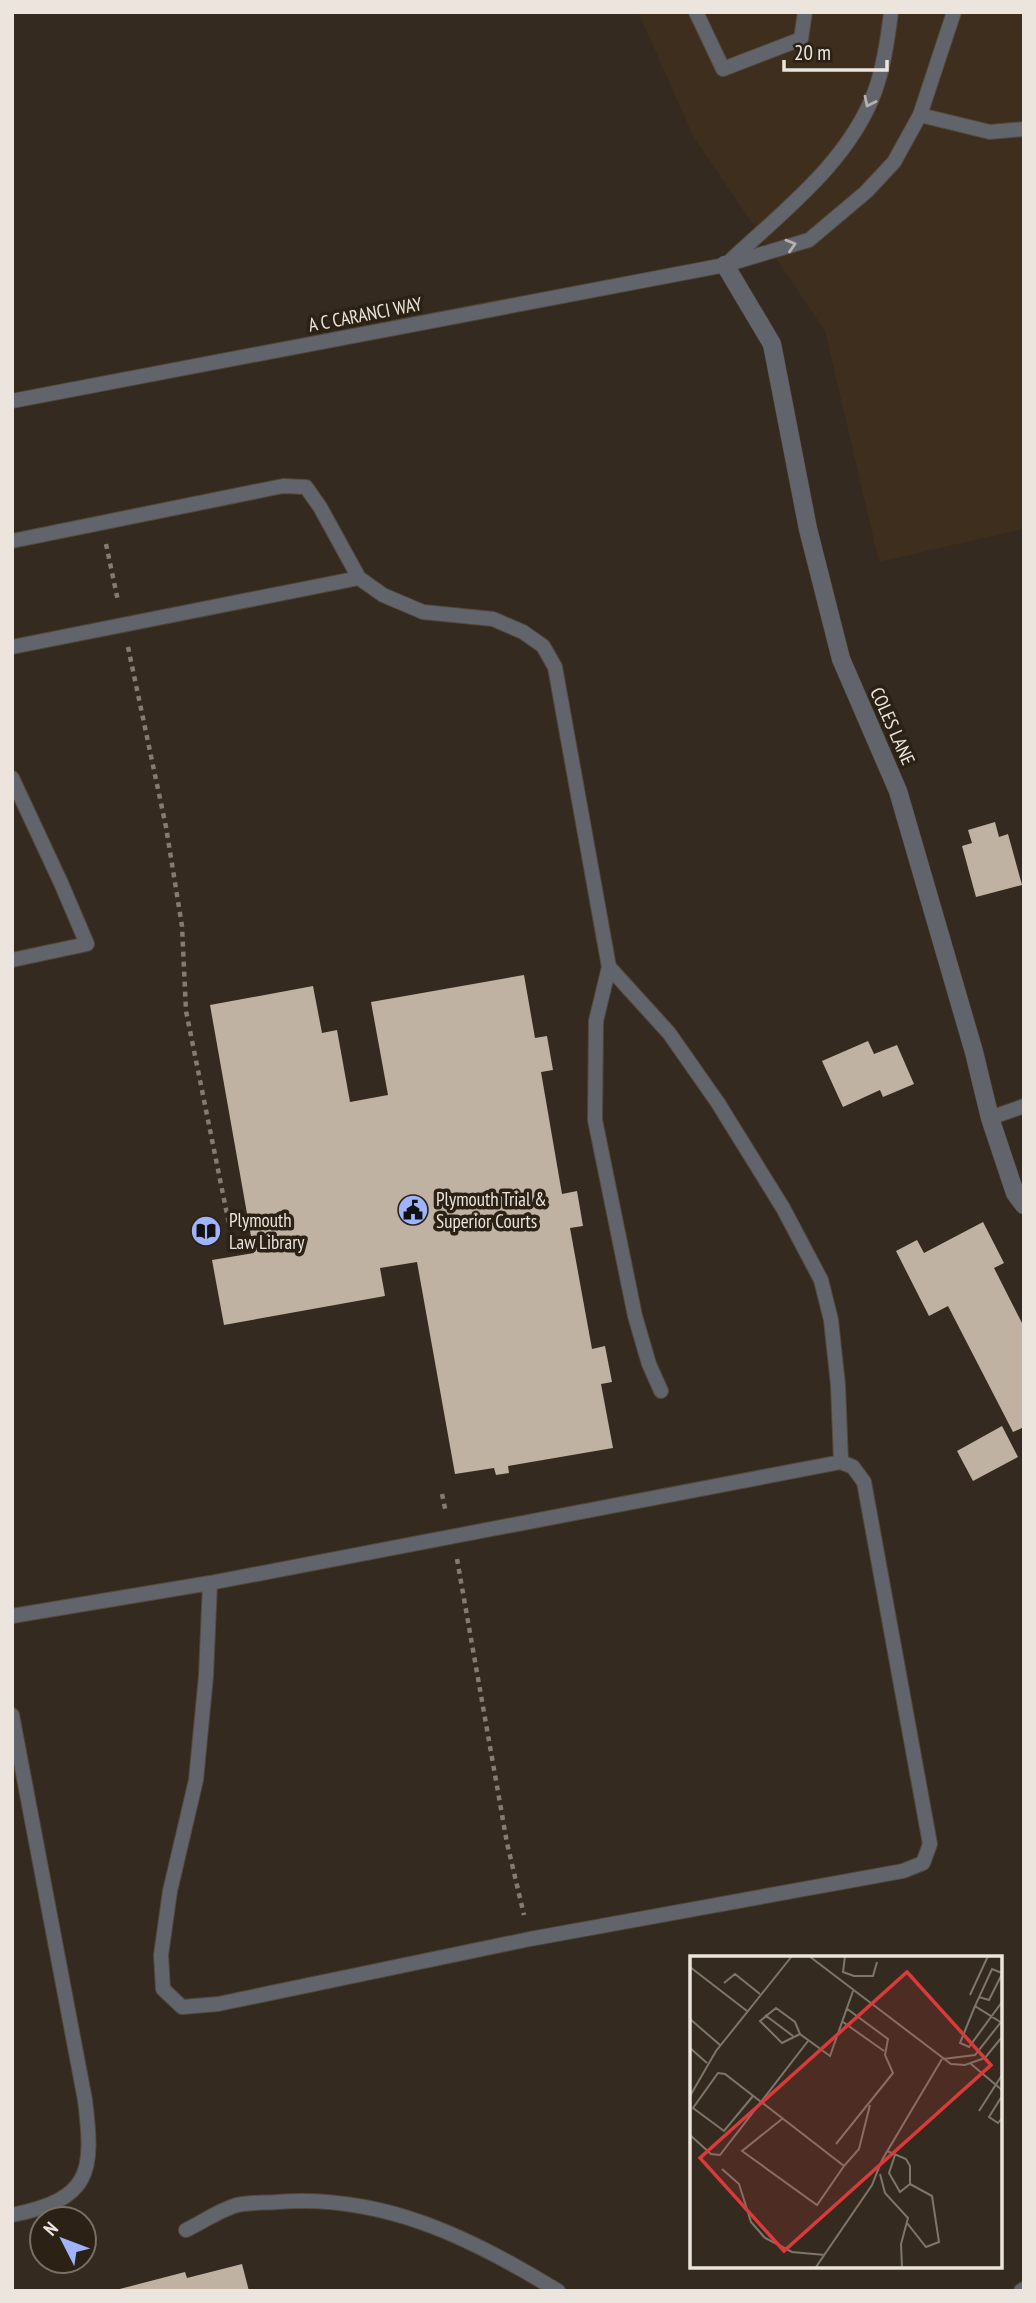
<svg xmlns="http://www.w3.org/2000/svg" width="1036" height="2303" font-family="'PT Sans Narrow',sans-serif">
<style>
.built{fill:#3d2e1d}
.building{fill:#bfb2a3}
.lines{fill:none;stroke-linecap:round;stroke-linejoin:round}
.service-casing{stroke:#52483d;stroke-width:16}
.minor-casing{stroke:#52483d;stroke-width:19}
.path{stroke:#847b72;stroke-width:4.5;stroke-dasharray:5 5;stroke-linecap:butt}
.service{stroke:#62646b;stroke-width:14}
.minor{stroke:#62646b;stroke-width:18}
.oneway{stroke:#b5b1af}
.labels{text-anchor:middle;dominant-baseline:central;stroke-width:7;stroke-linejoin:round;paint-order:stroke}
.street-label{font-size:19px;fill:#ece5dd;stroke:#2b2115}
.poi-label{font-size:19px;fill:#ece5dd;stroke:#2b2115;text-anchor:start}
.inset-road{fill:none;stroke:#7e756b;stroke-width:2}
.view{fill:#d83b3a;fill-opacity:0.15;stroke:#d83b3a;stroke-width:3.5}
.inset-edge{fill:none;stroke:#ece5dd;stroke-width:3.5}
</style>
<rect width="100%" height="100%" fill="#352a1f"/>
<path class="built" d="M638,12H1024V529L879,562L825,331L693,136Z"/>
<path class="building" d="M995,822L999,837L1008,834L1022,885L976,897L962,846L972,843L968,830Z
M524,975L535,1038L547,1036L553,1070L541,1072L562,1194L577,1191L583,1226L570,1228L592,1349L605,1346L612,1382L601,1384L613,1448L508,1466L509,1473L496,1475L494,1468L455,1474L417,1262L380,1268L385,1296L224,1325L212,1260L254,1253L210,1005L313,986L322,1033L337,1030L350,1102L388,1095L371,1002Z
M868,1041L874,1054L897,1045L914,1084L883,1097L880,1090L843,1107L822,1061Z
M983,1222L1004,1263L994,1268L1024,1327V1427L1013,1432L948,1306L929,1316L896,1251L917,1240L924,1253Z
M1002,1426L1018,1457L973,1481L957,1451Z
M242,2264L249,2291H112L185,2272L187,2278Z"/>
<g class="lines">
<g class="service-casing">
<path id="service" d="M696,12L723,69L801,39L805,12
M920,115L990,132L1024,129
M729,262C782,212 849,162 875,91C884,66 888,38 891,12
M12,401L725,265L809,240L866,192L894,162L920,115L954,12
M12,541L283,486L306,487L320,507L359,578L383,595L423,612L493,619L523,632L543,646L555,667L609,967L596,1021L595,1120L635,1316L649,1364L661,1391
M12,647L359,578
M12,778L61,883L87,944L12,960
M609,967L669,1033L718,1103L783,1208L821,1280L831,1320L838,1385L841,1462
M990,1118L1024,1106
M12,1616L210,1583L841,1462L853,1467L864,1482L930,1844L923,1863L903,1871L530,1939L218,2004L182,2007L163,1989L161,1955L170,1891L196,1780L206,1676L210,1583
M12,1715L85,2100C94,2173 91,2199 12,2215
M186,2230C201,2223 218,2211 234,2206C246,2202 263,2203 277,2202C382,2194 470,2237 558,2291
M1021,2291L1024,2289"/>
</g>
<g class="minor-casing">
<path id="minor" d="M725,265L772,344L808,529L841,659L898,791L974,1052L990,1118L1015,1193L1024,1205"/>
</g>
<path class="path" d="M106,544L118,601
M128,647L166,827L182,926L186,1011L230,1229
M442,1494L446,1513
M457,1559L507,1843L524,1915"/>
<use href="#service" class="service"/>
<use href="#minor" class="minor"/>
</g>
<defs><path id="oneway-chevron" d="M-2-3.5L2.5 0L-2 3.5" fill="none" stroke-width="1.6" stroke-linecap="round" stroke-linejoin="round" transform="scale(1.75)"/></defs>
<g class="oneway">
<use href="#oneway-chevron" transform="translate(869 102) rotate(116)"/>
<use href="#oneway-chevron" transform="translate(791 245) rotate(-17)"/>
</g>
<defs>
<g id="civic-disc" transform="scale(1.575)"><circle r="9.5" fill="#a0b3fd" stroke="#2b2115"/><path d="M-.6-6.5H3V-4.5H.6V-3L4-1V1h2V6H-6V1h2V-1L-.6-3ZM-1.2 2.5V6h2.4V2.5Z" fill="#111"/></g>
<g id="library-disc" transform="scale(1.575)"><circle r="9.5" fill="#a0b3fd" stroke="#2b2115"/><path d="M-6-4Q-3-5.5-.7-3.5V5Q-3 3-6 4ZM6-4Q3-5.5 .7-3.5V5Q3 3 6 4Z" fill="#111"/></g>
</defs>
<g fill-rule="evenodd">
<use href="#civic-disc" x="413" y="1210"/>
<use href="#library-disc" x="206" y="1231"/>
</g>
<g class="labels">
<g class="street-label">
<text transform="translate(365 314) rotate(-11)">A C CARANCI WAY</text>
<text transform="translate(893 726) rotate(66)">COLES LANE</text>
</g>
<g class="poi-label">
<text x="436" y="1199">Plymouth Trial &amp;<tspan x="436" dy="22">Superior Courts</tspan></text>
<text x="229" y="1220">Plymouth<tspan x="229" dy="22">Law Library</tspan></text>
</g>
</g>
<g transform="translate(690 1956)">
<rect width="312" height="312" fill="#352a1f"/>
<path class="inset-road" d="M119,0L261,108L275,109L295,102L312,81M155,0L153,16L164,20H183L187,6M0,11L57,55M312,17L302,13L285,50L312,67M34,27L45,18L70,38M280,39L298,0M289,41L299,44L312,18M285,50L270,87L279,91L312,46M75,59L103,80M0,63L30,89M153,66L194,95M110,78L92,87L70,65L86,52L105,66L110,78L140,100L163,35M0,92L17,107M253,103L285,99L311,66M281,108L312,134M0,140L26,95L102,0M63,140L34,175L3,152L28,117L35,118L154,210L127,249L52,195L92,163M312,140L299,161L308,167L312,162M289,155L312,119M0,179L21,198L30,199L118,85M146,188L203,117L195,99L198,83L156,52M197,195L216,203L220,210V228L210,236L199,217L205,199M154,210L169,193L180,149M32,213L49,228L61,266L75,282L102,296L135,299M190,218L195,237L218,262L211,288L212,311M217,267L236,291L249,286L242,240L220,228M126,311L182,229L192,204L252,103"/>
<path class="view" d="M217,16L301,109L94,295L10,202Z"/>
<rect width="312" height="312" class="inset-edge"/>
</g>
<rect width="1036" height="2303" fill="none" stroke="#ece5dd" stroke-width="28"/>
<g transform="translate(63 2240) rotate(312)"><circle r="33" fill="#2b2115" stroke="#786f65" stroke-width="2"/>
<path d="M0-5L12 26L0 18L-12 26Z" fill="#a0b3fd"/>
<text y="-10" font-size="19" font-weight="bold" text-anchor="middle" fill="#ece5dd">N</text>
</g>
<path d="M784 60v10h103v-10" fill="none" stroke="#ece5dd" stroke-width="3.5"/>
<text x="794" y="60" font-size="21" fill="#ece5dd" stroke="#2b2115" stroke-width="5" paint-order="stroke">20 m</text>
</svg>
